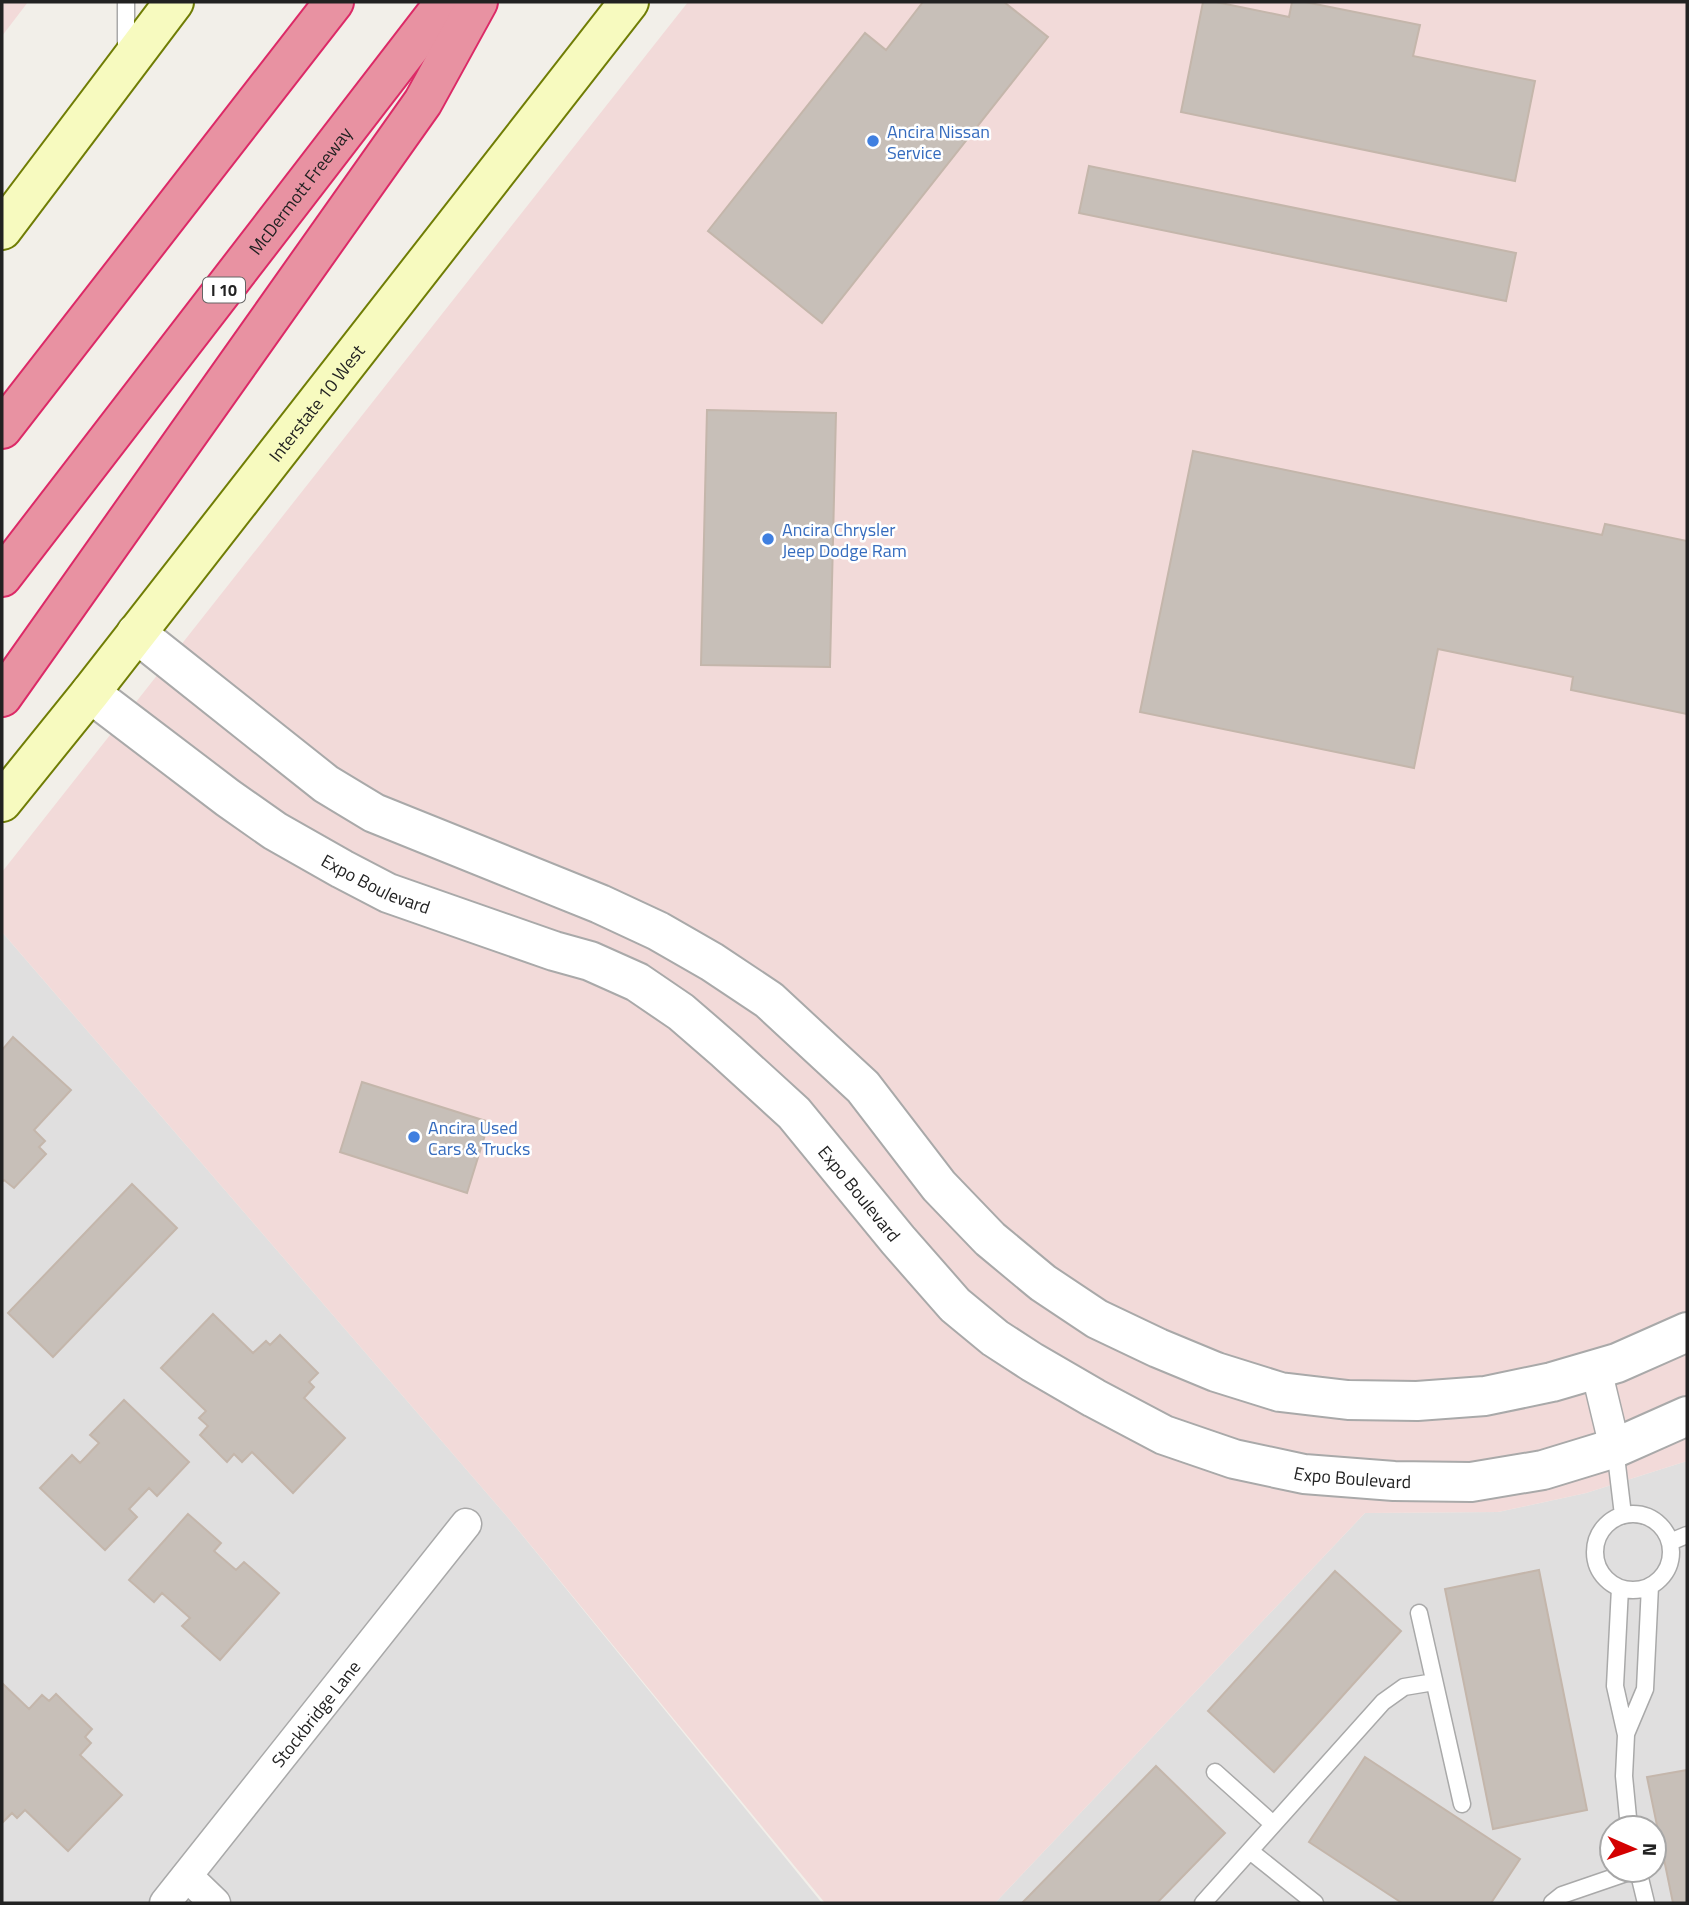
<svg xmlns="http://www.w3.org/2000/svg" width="1689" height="1905" font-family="'Titillium Web',sans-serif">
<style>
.residential{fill:#e0dfdf;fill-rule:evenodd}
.commercial{fill:#f2dad9}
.building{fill:#c7bfb8;stroke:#c4b6ab;stroke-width:2}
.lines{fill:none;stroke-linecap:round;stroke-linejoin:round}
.service-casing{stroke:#a9a9a9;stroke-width:19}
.minor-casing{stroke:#a9a9a9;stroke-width:33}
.tertiary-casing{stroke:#a9a9a9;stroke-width:42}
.secondary-casing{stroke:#707d05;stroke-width:42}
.motorway-casing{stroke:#dc2a67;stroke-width:42}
.service{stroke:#fff;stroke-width:16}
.minor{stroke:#fff;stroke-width:30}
.tertiary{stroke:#fff;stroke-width:38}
.secondary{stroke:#f7fabf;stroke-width:38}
.motorway{stroke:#e892a2;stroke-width:38}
.shop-dot{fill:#3f7fe0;stroke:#fff;stroke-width:2.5}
.labels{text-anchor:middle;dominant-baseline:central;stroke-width:5;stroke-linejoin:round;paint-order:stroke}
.shield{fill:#fff;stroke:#646464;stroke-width:2}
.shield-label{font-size:16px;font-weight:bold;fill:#222}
.shop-label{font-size:18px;fill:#366cbe;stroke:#fff;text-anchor:start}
.street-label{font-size:18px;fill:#222;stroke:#fff}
</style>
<rect width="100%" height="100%" fill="#f2efe9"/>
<path class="residential" d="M2,932L510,1520L822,1903H2Z
M1687,1461V1903H995L1365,1513L1498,1512L1586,1493ZM1612,1828H1654V1870H1612Z"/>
<path class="commercial" d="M2,2H28L2,36Z
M688,2H1687V1461L1586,1493L1498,1512L1365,1513L995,1903H825L510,1520L2,932V872Z"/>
<path class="building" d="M923,2H1004L1048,37L822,323L708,231L865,33L886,50Z
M1203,2H1216L1289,17L1292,2H1305L1420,25L1413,56L1535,81L1515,181L1181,112Z
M1089,166L1516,253L1506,301L1079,213Z
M707,410L836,413L830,667L701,665Z
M1193,451L1602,535L1605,524L1687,541V714L1571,690L1573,677L1438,649L1414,768L1140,712Z
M13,1037L71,1090L34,1130L45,1141L39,1147L46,1154L14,1188L4,1180L2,1182V1050Z
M362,1082L489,1122L467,1193L340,1152Z
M132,1184L177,1228L53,1357L8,1313Z
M213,1314L253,1353L266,1341L270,1345L280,1335L318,1373L309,1382L314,1387L304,1398L345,1438L293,1493L252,1452L242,1462L234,1454L227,1462L200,1435L208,1426L199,1418L206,1411L161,1368Z
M124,1400L189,1462L157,1496L149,1488L129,1509L137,1517L105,1550L40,1488L72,1455L80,1463L99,1443L90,1435Z
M188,1514L221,1543L214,1551L236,1570L244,1562L279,1593L220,1660L182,1626L190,1618L162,1593L154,1602L129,1580Z
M1539,1570L1587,1810L1493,1829L1445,1589Z
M1335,1571L1401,1631L1274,1772L1208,1711Z
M2,1683L29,1709L42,1695L49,1701L56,1694L92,1729L85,1737L91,1743L80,1755L122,1795L68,1851L25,1810L17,1818L12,1813L3,1822L2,1821Z
M1365,1757L1520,1859L1491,1903H1402L1309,1842Z
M1156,1766L1225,1833L1157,1903H1022Z
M1687,1770V1903H1673L1647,1777Z"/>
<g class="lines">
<g class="service-casing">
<path id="service" d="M126,55V2
M1615,1448L1623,1515
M1595 1552a38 38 0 1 1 76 0a38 38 0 1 1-76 0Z
M1670,1542L1687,1535
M1620,1588L1615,1686L1626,1735L1624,1776L1629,1828
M1419,1613L1462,1804
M1626,1734L1645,1689L1650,1586
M1215,1772L1273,1824
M1250,1851L1315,1903
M1638,1870L1646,1903
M1203,1903L1383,1702L1404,1687L1434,1682
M1552,1903L1562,1895L1635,1870"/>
</g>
<g class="minor-casing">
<g id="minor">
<path d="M1596,1369L1615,1448"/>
<path d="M187,1876L215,1903"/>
<path id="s1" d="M165,1903L466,1524"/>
</g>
</g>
<g class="tertiary-casing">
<g id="tertiary">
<path d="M136,633L326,784L374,813L600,904L658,931L712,962L769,1000L863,1087L939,1186L990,1239L1043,1283L1097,1319L1158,1348L1216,1372L1280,1392L1348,1400L1417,1401L1485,1396L1552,1382L1617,1363L1687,1332"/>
<path id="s2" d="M90,693L228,798L275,831L342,869L388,893L554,951L590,961L637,982L681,1012L726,1051L794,1113L898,1240L955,1305L995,1338L1032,1362L1094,1398L1164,1435L1234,1459L1304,1474L1394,1481L1471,1482L1543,1470L1615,1448L1687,1416"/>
</g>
</g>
<g class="secondary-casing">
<g id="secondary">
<path d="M2,230L174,2"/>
<path id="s3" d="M2,802L90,693L629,2"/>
</g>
</g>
<g class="motorway-casing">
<g id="motorway">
<path d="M2,429L334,2"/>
<path id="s4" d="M2,577L445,2"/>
<path d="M2,697L423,102L478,2"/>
</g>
</g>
<use href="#service" class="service"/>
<use href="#minor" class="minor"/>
<use href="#tertiary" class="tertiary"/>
<use href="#secondary" class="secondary"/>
<use href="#motorway" class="motorway"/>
</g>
<g class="shop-dot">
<circle cx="873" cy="141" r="7"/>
<circle cx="768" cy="539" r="7"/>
<circle cx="414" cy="1137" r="7"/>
</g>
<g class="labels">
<rect class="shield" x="203" y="277.5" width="42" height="25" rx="5"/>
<g class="shield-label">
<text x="224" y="290">I 10</text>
</g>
<g class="shop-label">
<text x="887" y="131">Ancira Nissan<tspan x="887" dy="21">Service</tspan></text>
<text x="782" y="529">Ancira Chrysler<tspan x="782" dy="21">Jeep Dodge Ram</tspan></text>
<text x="428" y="1127">Ancira Used<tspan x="428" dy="21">Cars &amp; Trucks</tspan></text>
</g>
<g class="street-label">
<text stroke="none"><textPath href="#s4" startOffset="488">McDermott Freeway</textPath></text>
<text stroke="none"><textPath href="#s3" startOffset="508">Interstate 10 West</textPath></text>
<text stroke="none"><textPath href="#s2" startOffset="345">Expo Boulevard</textPath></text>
<text stroke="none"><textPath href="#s2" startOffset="933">Expo Boulevard</textPath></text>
<text stroke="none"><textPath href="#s2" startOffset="1521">Expo Boulevard</textPath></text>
<text stroke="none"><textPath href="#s1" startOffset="242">Stockbridge Lane</textPath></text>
</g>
</g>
<rect width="1689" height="1905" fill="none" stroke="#222222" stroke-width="7"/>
<g transform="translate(1633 1849) rotate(92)"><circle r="33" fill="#ffffff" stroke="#a7a7a7" stroke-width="2"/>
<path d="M0-5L12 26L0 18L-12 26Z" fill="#d40000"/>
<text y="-10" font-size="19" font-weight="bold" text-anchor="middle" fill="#222222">N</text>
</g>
</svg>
